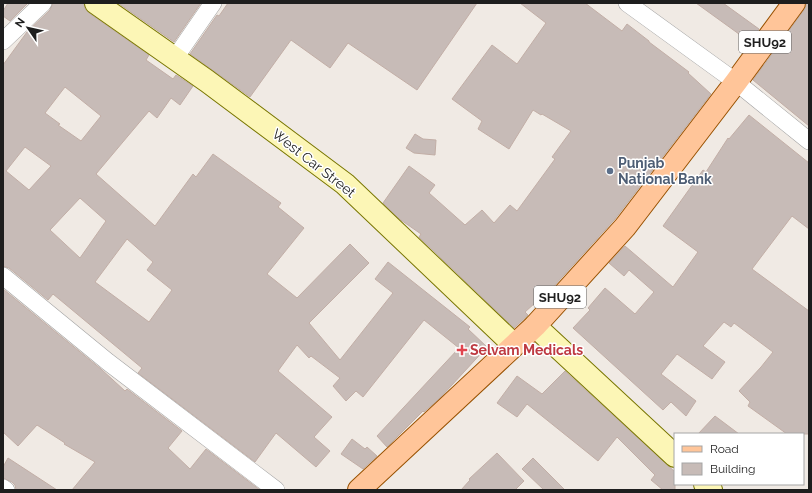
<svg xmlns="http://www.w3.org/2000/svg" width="812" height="493" font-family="Raleway,sans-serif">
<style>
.building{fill:#c7bbb7;stroke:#c2aea6;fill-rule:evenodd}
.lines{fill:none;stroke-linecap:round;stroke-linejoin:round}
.street-casing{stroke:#a2a2a2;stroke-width:18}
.secondary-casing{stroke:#797601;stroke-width:24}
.primary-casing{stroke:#985100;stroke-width:24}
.street{stroke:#fff;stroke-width:17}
.secondary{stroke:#fcf6b6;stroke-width:22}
.primary{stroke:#ffc599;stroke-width:22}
.service-dot{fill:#5c6f8a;stroke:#fff;stroke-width:1.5}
.health-dot{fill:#e0444e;stroke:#fff;stroke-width:1.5}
.labels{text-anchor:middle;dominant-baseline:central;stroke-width:3;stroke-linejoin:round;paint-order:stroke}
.shield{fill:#fff;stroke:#626262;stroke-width:1}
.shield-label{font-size:13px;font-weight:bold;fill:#1e1e1e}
.street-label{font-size:14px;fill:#1e1e1e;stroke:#fff}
.service-label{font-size:14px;font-weight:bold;fill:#4e5e75;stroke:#fff;text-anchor:start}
.health-label{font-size:14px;font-weight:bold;fill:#be3a42;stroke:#fff;text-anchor:start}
</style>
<rect width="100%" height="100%" fill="#f0eae4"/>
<path class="building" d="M8,3H28L10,21L3,16V11Z
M53,3H84L85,9L89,13L149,55L146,60L173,79L176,75L193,86L180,105L171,98L157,118L149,111L96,174L155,226L193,174L196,177L213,154L281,203L278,207L304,228L267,274L297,298L350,244L369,263L309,323L340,360L393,293L375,279L388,262L470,327L468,329L487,347L440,398L424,412L423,411L387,447L377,436L459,348L424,320L363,397L356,391L346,401L333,386L340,378L311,356L309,358L297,345L278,371L332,417L314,437L330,451L316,467L276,433L255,462L138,373L142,368L53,294L48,300L9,268L3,266V65L27,32L50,10ZM65,87L101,116L81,141L58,125L60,124L45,113ZM25,147L51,166L29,190L6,171ZM80,198L106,221L80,258L50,230ZM127,239L153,262L147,270L172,290L149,322L95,282Z
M118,3H201L174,42Z
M228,3H477L417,90L348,43L330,68L291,40L250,97L190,54L217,15L219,16Z
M520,3H585L622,31L627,24L649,41V42L689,72L688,73L711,94L615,219L554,286L525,312L528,315L514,328L419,237L421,234L398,218L383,203L409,166L435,185L429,193L465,225L482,210L494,223L510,205L517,211L555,159L552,157L571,131L542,114L541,115L533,110L509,149L478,129L482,121L452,99L492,45L517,64L546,23Z
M696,3H723L759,29L750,42Z
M807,3H809V126L753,80L804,10Z
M749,115L809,163V229L792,216L752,269L809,311V434H787L748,406L750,402L739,391L761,367L773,352L734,323L731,327L724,322L703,346L725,362L712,379L677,354L661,374L696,401L686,416L671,402L663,410L573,328L590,310L588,308L605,288L635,314L654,292L629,270L624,276L609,263L625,246L673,287L698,252L663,226L703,170L706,172L728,138L729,139Z
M415,134L423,139L436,140L435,155L414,153L406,148Z
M3,289L101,369L125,391L127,389L182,431L168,448L190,469L206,449L260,490H72L95,462L64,444L65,443L37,425L18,446L3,432Z
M565,371L675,472V490H663L651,480L655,475L617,437L598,461L527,404L517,417L497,403L517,376L542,394Z
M715,416L739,434H698Z
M352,439L365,449L367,447L377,456L363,469L341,454Z
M497,453L524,481L515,490H461L470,480L469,479Z
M8,458L57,490H16L15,485L12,482L3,478V467Z
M533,458L565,490H544L522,469Z"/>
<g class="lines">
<g class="street-casing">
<path id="street" d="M627,3L736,82L809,141
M3,41L43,3
M175,58L213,3
M3,276L108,362L276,490
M3,488L6,490"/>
</g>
<g class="secondary-casing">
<path id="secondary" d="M96,3L207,81L345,184L514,345
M535,326L675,456
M705,484L711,490"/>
</g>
<g class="primary-casing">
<path id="primary" d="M359,490L535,326L625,227L736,82L794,3"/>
</g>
<use href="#street" class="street"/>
<use href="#secondary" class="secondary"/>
<use href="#primary" class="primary"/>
</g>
<circle class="service-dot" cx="610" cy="171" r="4"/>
<path class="health-dot" d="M460 344h4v4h4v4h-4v4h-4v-4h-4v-4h4z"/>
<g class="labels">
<g class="shield">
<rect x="739" y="31" width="52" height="22" rx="3"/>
<rect x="534" y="286" width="52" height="22" rx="3"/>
</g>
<g class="shield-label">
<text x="765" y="42">SHU92</text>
<text x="560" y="297">SHU92</text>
</g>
<g class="street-label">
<text transform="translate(314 163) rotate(38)">West Car Street</text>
</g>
<g class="service-label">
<text x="618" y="163">Punjab<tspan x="618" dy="16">National Bank</tspan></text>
</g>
<g class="health-label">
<text x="470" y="350">Selvam Medicals</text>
</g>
</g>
<rect width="812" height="493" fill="none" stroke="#1e1e1e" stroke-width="8"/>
<rect x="674" y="433" width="130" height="52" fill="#ffffff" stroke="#a5a5a5"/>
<rect x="682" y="446" width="20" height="6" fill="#ffc599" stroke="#a5a5a5"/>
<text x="710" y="453" font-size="12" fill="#1e1e1e">Road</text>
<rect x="682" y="463" width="20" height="12" fill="#c7bbb7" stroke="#a5a5a5"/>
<text x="710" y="473" font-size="12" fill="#1e1e1e">Building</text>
<g transform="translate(28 28) rotate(304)" stroke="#ffffff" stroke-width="3" paint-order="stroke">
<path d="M0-3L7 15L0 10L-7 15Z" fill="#1e1e1e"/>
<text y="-6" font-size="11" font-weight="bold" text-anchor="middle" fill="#1e1e1e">N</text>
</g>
</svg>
